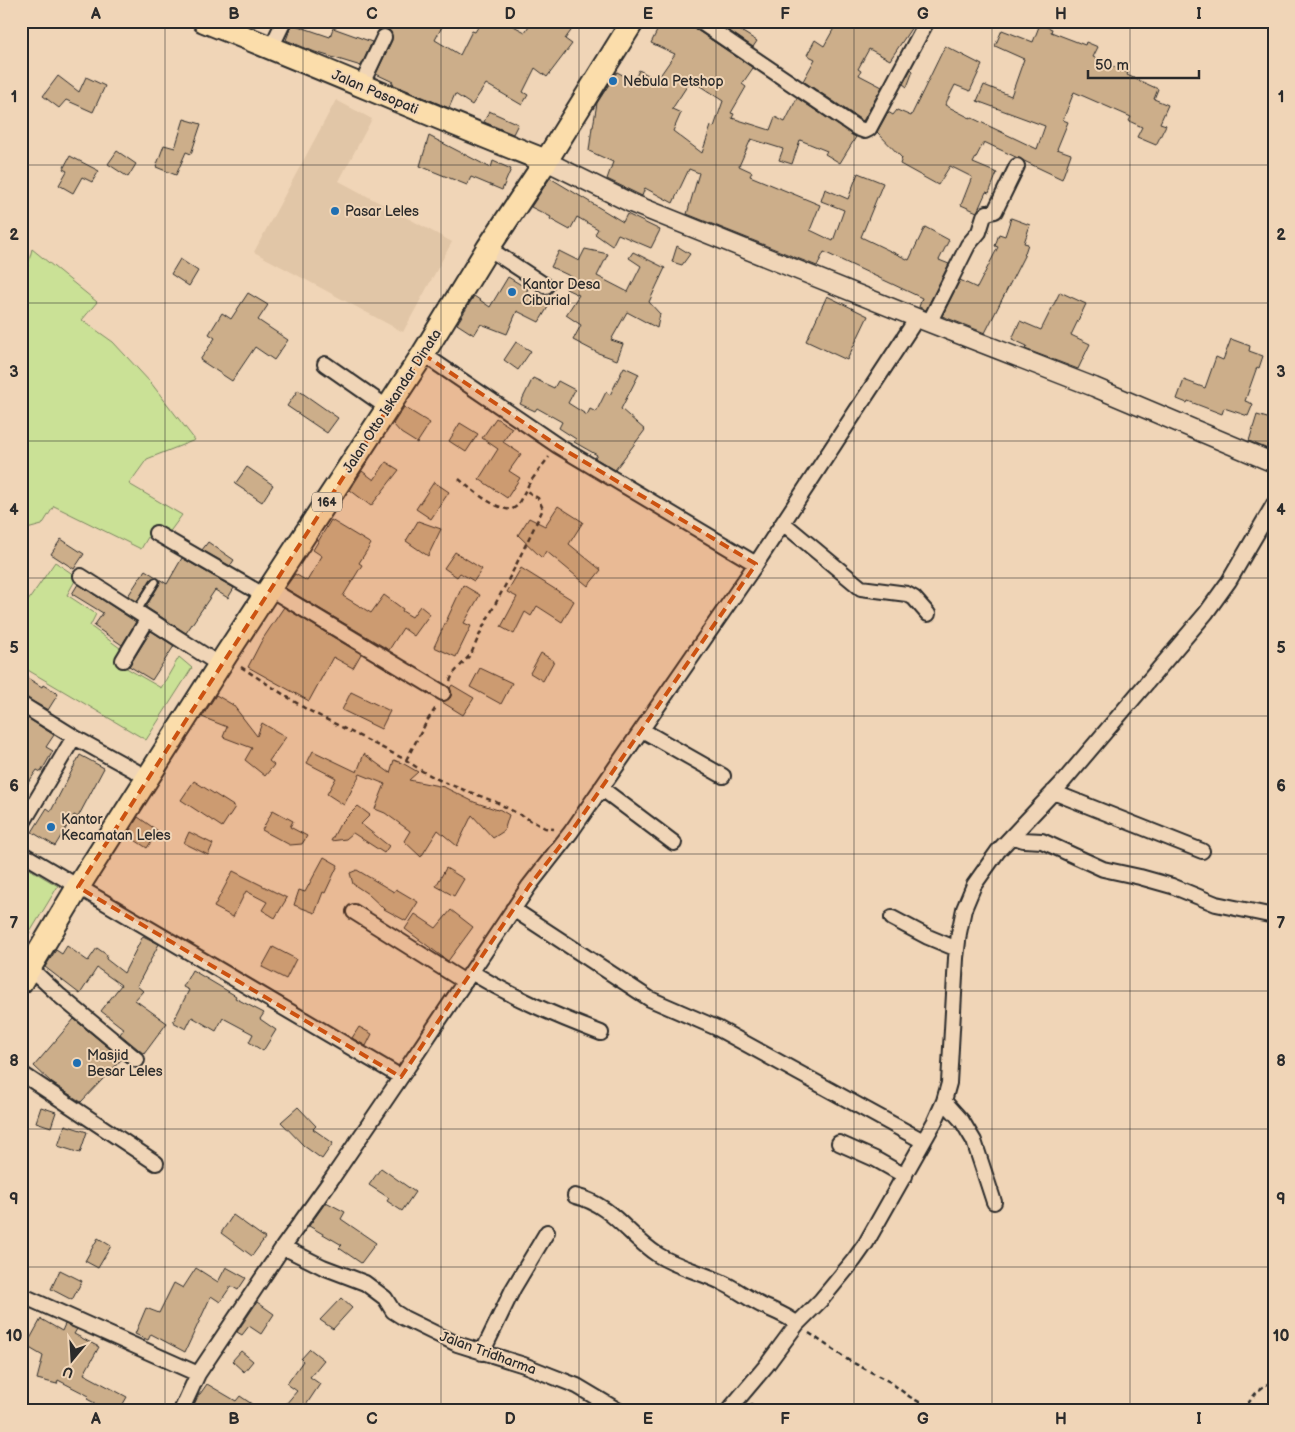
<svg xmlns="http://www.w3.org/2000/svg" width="1295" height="1432" font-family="'Balsamiq Sans',sans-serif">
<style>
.built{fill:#e1c6a7}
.green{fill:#cae196;stroke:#7a8660}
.building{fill:#ccae8a;stroke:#2b2b2b;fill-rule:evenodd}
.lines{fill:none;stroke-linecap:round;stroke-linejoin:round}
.service-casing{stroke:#2b2b2b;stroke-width:11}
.minor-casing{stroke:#2b2b2b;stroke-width:18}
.tertiary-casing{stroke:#2b2b2b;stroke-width:21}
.primary-casing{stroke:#2b2b2b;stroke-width:26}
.path{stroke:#2b2b2b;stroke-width:2.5;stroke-dasharray:5 4;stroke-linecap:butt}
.service{stroke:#f0d5b7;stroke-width:7}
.minor{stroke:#f0d5b7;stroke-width:14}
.tertiary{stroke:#f0d5b7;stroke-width:18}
.primary{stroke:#fbddab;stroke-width:22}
.marked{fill:#cc5211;fill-opacity:0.2;stroke:#cc5211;stroke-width:4;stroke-dasharray:10 6;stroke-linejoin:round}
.grid{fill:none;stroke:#2b2b2b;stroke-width:1;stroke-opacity:0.55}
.poi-dot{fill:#1f6fb2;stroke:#f0d5b7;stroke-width:2}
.labels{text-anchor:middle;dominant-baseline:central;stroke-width:4;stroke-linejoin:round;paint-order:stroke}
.shield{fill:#f0d5b7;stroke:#665e55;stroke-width:1}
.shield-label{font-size:12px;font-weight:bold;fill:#2b2b2b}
.poi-label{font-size:14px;fill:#2b2b2b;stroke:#f0d5b7;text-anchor:start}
.street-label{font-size:14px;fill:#2b2b2b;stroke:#f0d5b7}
.neatline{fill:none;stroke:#2b2b2b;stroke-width:2}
.grid-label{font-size:16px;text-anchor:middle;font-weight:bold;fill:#2b2b2b}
</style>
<rect width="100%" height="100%" fill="#f0d5b7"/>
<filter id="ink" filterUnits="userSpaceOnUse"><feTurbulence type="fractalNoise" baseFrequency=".02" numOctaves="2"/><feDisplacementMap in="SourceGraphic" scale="10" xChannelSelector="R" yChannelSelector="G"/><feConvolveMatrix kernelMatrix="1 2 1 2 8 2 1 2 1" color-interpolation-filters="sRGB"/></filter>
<g filter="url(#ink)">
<path class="built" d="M336,100L372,119L339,181L452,242L403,332L254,252Z"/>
<path class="green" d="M32,249L97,302L82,320L113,342L151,383L195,440L147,459L129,484L182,515L163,541L151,532L141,549L54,506L42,525L27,529L21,527V293Z
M55,562L77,577L67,595L96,614L90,626L124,651L116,662L161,688L179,657L192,668L146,740L21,666V611Z
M21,864L58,886L21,947Z"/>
<path class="building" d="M391,21H445L435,40L460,55L472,31L475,32L482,21H504L525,32L532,21H578L565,39L572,44L547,77L535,68L523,92L528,95L522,105L486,84L472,105L455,94L449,108L392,84L393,82L376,74L392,40L391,32L388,29Z
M662,21H690L694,28L753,68L742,84L746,87L731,113L734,114L732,118L770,130L775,117L785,122L797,98L856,137L840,163L825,154L827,151L800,140L792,164L779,160L783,149L751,139L739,166L752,172L750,176L820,205L810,230L833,241L844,210L821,201L825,189L848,199L858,173L883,183L861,237L909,260L925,227L949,240L939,260L949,264L926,310L919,307L922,298L824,252L817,266L687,214L699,173L689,169L673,203L645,188L642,196L607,179L613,162L589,151L592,127H593L597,103L617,72L634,81L639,70L657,80L675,54L651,43ZM691,80L723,101L714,127L711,126L702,153L673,131L681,113L672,109Z
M715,21H725L757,41L753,47Z
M838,21L853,29L857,21H916L890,60L869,49L858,69L861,71L859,75L882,87L863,121L803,81L815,59L807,55L815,40L824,46Z
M292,24L330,37L333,28L372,42L361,66L315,52L286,40Z
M1040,24L1052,29L1051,32L1085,45L1086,42L1098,47L1093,57L1128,73L1127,75L1158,89L1154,99L1168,105L1160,123L1166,125L1156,145L1137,137L1142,127L1129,121L1131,117L1074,92L1063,120L1068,122L1057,149L1071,154L1062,179L984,142L973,163L997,173L989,193L986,192L977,212L961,205L972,177L950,166L938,185L900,164L902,158L877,132L888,112L893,115L897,110L911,116L945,46L982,65L970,91L955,85L945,105L970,118V117L1037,149L1045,126L977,101L984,85L1011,96L1024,59L995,46L1002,30L1033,42Z
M911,69L913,71L907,87L903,84Z
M58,76L79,92L86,77L105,86L93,112L66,100L59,108L43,96Z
M489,111L518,124L513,134L484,122Z
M184,119L201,124L191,154L186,152L176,175L156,167L164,145L175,148Z
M429,136L491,168L493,161L511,169L502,190L471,177L467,185L420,166Z
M117,151L136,164L128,177L108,164Z
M70,156L99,171L92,182L82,177L73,193L59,185L67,171L63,169Z
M550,178L623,222L627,214L660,230L651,248L618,234L612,246L595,234L598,229L577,217L570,230L550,219L551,217L531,207Z
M1011,218L1030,225L1024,243L1028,244L1024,256L985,333L942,316L960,280L977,288L998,247L995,246L999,234L1005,236Z
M677,246L690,254L682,265L672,262Z
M585,249L608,254L597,276L628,292L641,266L629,258L633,252L665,268L649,302L660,314L657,328L627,312L611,340L623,344L617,360L598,353L573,340L581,325L566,315L579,295L566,289L572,277L551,267L559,251L579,261Z
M180,259L198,271L189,286L171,274Z
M508,277L528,289L525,294L548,307L539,322L517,311L507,334L481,324L474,335L457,324L474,296L490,307Z
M1060,292L1086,304L1071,335L1090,344L1078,369L1025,349L1027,346L1012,339L1020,321L1041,330Z
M248,293L268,305L258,320L288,340L274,360L255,347L232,381L200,360L215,338L209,334L222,313L231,319Z
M827,296L868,316L847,360L806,341Z
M1231,339L1250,346L1249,351L1263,356L1259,368L1257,367L1245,401L1253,404L1248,416L1224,408L1222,414L1188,401L1187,403L1177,399L1184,380L1205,388L1216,357L1223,360Z
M516,342L531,351L518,370L504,360Z
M624,367L639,374L621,409L645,430L615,470L595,458L597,455L574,442L576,439L559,428L562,422L537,408L535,411L520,404L533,378L554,388L558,381L575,390L568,403L587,415L590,409L596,412L606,392L610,395Z
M298,390L338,418L327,433L287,406Z
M404,407L430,423L417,443L401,433L393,424Z
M1257,415L1274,420V437L1270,450L1249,441Z
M496,418L512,428L503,442L521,454L509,471L520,478L507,498L479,479L498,449L482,438Z
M460,423L478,434L466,452L449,441Z
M386,462L399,470L371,506L350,490L362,471L374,480Z
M247,467L273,485L262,502L235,484Z
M434,482L449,492L431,519L416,509Z
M558,506L583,522L569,544L601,570L588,586L546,551L542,558L518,535L529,518L545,526Z
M331,520L371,544L359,563L362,565L343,596L371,613L384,595L403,609L402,611L412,617L420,606L430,614L414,636L403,628L389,650L285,588L295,574L307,581L322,556L313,550Z
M418,521L441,529L428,556L406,541Z
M61,539L84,554L74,569L51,554Z
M208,542L234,560L230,566L202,550Z
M455,552L482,569L474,581L460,573L457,577L444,568Z
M182,558L234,588L228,598L215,590L186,633L146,607L159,585V579L167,584Z
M521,568L574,601L562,622L537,606L531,616L525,612L514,634L501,627L517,597L507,592Z
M145,570L156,577L151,579L137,601L128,596Z
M78,584L136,622L122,645L94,626L103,613L72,594Z
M463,585L480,595L464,623L471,626L456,657L434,647Z
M284,607L361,654L353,668L333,657L309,701L248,667L262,640Z
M151,631L174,646L152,680L129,666Z
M541,653L554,661L543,681L530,673Z
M480,668L512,683L501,704L470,687Z
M21,674L42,687L43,685L58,694L48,710L21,695Z
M452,685L474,698L463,715L442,702L450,698L452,694L450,688Z
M351,692L390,711L381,729L342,710Z
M216,695L233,705L257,736L262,723L286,737L269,761L274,765L265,776L245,760L252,748L223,737L227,727L202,717Z
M21,714L54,735L46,747L53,751L41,772L37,770L21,793Z
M313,751L357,772L364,754L390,773L394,760L404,764L418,772L409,780L444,787L474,802L498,810L499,809L509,815L504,831L493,838L472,815L457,846L438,830L421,857L404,841L410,831L385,813L375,809L385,784L360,774L344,805L327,794L336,778L307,763Z
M80,755L104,768L78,817L74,815L55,846L32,832L47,808L51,811Z
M194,781L235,807L222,827L181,800Z
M358,806L370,815L361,824L389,846L384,853L353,833L346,839L331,841L340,824Z
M273,810L293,821L290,827L307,836L302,844L290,845L262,830Z
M138,817L158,831L147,848L127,835Z
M189,832L213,844L208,855L184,843Z
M324,857L338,865L325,893L323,892L315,913L294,905L299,890L305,892Z
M446,868L464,879L454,896L436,886Z
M357,870L394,892L396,889L418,902L406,921L384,909L368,894L353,884L350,873Z
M233,871L287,898L275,918L262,910L267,902L246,891L233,917L214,907Z
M451,910L473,927L448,961L405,929L415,914L436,928Z
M143,936L159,944L137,986L143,991L135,1000L167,1023L144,1054L120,1034L124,1029L101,1011L121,985L97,968L80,994L45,967L56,950L62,954L67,946L88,961L97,948L107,955L106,959L124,973Z
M273,947L296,959L286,979L262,967Z
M192,970L236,996L235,998L264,1013L260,1019L276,1030L263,1051L249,1042L253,1034L223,1018L216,1031L192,1017L186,1029L173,1022L189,990L183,987Z
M74,1019L122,1059L81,1102L52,1083L34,1066Z
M359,1027L372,1034L366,1046L352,1038Z
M41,1107L56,1112L51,1127L36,1122Z
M298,1107L316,1126L313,1129L333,1143L322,1159L304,1146L281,1122Z
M65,1125L87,1132L80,1153L58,1146Z
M381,1168L415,1192L402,1211L387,1201L389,1198L369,1185Z
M326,1202L345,1212L341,1219L376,1243L361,1263L339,1248L342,1245L309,1226Z
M233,1215L265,1238L252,1256L221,1233Z
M98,1238L111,1246L98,1268L85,1261Z
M226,1267L246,1278L238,1290L231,1286L220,1302L211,1296L185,1352L151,1334L148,1340L135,1334L146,1308L159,1313L174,1283L183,1288L196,1268L218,1282Z
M60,1270L82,1281L72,1300L51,1289Z
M341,1298L352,1308L333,1329L320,1320Z
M257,1302L274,1314L261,1334L249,1326L242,1335L237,1332Z
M41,1319L62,1331L65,1324L77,1329L74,1334L99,1347L84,1374L127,1397L119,1411H110L87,1399L89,1396L58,1380L57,1384L37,1379L43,1356L26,1346Z
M310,1349L324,1360L310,1377L320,1384L302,1411H280L297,1391L287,1384L303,1361L301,1359Z
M241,1351L253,1361L244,1372L232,1361Z
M207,1384L236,1401L240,1396L262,1411H191L199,1394H200Z"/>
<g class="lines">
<g class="service-casing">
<path id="service" d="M136,612L155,582"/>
</g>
<g class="minor-casing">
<path id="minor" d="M699,21L857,128L865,131L869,129L927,21
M271,48L284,21
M361,86L384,37
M488,248L546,286
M929,323L968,245L979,232L984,216L987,213L995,211L1017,166
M423,354L558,446L756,564
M325,364L388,408
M783,523L861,588L907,594L914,598L928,614
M156,533L265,596
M81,576L220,665
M270,589L443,693
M123,660L147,620
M21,704L74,737L148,778
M642,730L723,776
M601,788L674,843
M1053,792L1202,851
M21,826L74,737
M1012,836L1023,840L1042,841L1103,869L1140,877L1172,886L1216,904L1274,916
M21,853L401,1077L333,1177L283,1247L198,1374L21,1295
M513,909L650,999L717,1028L923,1141
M354,912L465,982
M892,918L928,937L957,949
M30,968L60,996L137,1060
M471,972C514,998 554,1015 601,1033
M21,1073L156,1163
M401,1077L529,886L571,832L756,564L917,318
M944,1101L962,1121L974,1141L994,1202
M839,1143L875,1159L905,1176
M575,1196C613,1205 627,1235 658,1255C677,1267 700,1272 721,1282C735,1288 747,1298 761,1305C774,1311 787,1315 797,1324
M283,1247L323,1267L365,1283L385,1298L393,1311L404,1318L457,1344L524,1365L549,1375L577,1386L619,1411
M482,1353L513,1289L547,1232
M181,1411L198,1374
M728,1411L766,1366L797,1324L821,1300L854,1260L866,1243L935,1121L944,1101L949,1083L956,958L959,933L964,909L974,885L998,851L1062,783L1206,613L1229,581L1274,504"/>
</g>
<g class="tertiary-casing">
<path id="tertiary" d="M546,161L631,203L917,318L1094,387L1274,463"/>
</g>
<g class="primary-casing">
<path id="primary" d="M204,21C318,66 431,116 546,161
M21,982L78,887L226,655L423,354L488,248L546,161L633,21"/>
</g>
<path class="path" d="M459,479C473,491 492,507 511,510L517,506L530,482L549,457
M241,667L306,709L406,760L422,771L443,782L496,802L545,828L554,829
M450,681L453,674L471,654L483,627L514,569L543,509L538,498L525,490
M406,760L427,721L437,706
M809,1333L848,1360L890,1382L910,1397L936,1411
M751,1404L760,1411
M1242,1411C1253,1399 1257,1386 1274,1382"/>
<use href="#service" class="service"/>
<use href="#minor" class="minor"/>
<use href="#tertiary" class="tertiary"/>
<use href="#primary" class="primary"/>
</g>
</g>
<path class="marked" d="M423,354L558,446L756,564L571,832L529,886L401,1077L78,887Z"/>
<path class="grid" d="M165,21V1411M303,21V1411M441,21V1411M579,21V1411M716,21V1411M854,21V1411M992,21V1411M1130,21V1411M21,165H1274M21,303H1274M21,441H1274M21,578H1274M21,716H1274M21,854H1274M21,991H1274M21,1129H1274M21,1267H1274"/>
<g class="poi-dot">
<circle cx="613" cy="81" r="5"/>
<circle cx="335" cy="211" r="5"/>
<circle cx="512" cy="292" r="5"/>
<circle cx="51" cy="827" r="5"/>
<circle cx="77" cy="1063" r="5"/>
</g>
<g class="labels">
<rect class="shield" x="312" y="492.5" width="30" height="19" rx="4"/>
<g class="shield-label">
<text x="327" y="502">164</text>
</g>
<g class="poi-label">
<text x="623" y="81">Nebula Petshop</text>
<text x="345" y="211">Pasar Leles</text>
<text x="522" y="284">Kantor Desa<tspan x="522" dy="16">Ciburial</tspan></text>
<text x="61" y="819">Kantor<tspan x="61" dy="16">Kecamatan Leles</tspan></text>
<text x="87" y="1055">Masjid<tspan x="87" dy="16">Besar Leles</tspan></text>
</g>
<g class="street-label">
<text transform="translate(375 92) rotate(23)">Jalan Pasopati</text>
<text transform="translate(392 401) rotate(-57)">Jalan Otto Iskandar Dinata</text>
<text transform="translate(488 1353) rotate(20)">Jalan Tridharma</text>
</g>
</g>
<rect width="1295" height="1432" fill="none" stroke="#f0d5b7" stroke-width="55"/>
<g transform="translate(72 1360) rotate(198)" stroke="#f0d5b7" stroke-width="4" paint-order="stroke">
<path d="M0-4L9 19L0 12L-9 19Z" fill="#2b2b2b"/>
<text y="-8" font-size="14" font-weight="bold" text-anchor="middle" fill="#2b2b2b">U</text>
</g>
<path d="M1088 70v8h111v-8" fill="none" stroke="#2b2b2b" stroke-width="2.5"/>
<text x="1095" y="70" font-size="15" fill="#2b2b2b" stroke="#f0d5b7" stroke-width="4" paint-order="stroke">50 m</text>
<rect x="28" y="28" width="1240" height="1376" class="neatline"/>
<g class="grid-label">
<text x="96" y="19">A</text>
<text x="234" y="19">B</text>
<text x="372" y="19">C</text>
<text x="510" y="19">D</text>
<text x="648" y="19">E</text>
<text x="785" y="19">F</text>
<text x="923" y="19">G</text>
<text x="1061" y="19">H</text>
<text x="1199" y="19">I</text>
<text x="14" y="102">1</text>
<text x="1281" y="102">1</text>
<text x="14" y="240">2</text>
<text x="1281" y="240">2</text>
<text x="14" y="377">3</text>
<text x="1281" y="377">3</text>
<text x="14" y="515">4</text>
<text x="1281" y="515">4</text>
<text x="14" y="653">5</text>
<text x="1281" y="653">5</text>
<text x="14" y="791">6</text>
<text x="1281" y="791">6</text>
<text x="14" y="928">7</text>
<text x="1281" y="928">7</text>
<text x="14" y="1066">8</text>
<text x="1281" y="1066">8</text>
<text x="14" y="1204">9</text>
<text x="1281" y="1204">9</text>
<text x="14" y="1341">10</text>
<text x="1281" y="1341">10</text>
<text x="96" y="1424">A</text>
<text x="234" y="1424">B</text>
<text x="372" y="1424">C</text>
<text x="510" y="1424">D</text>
<text x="648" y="1424">E</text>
<text x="785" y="1424">F</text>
<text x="923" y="1424">G</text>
<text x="1061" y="1424">H</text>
<text x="1199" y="1424">I</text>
</g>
</svg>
